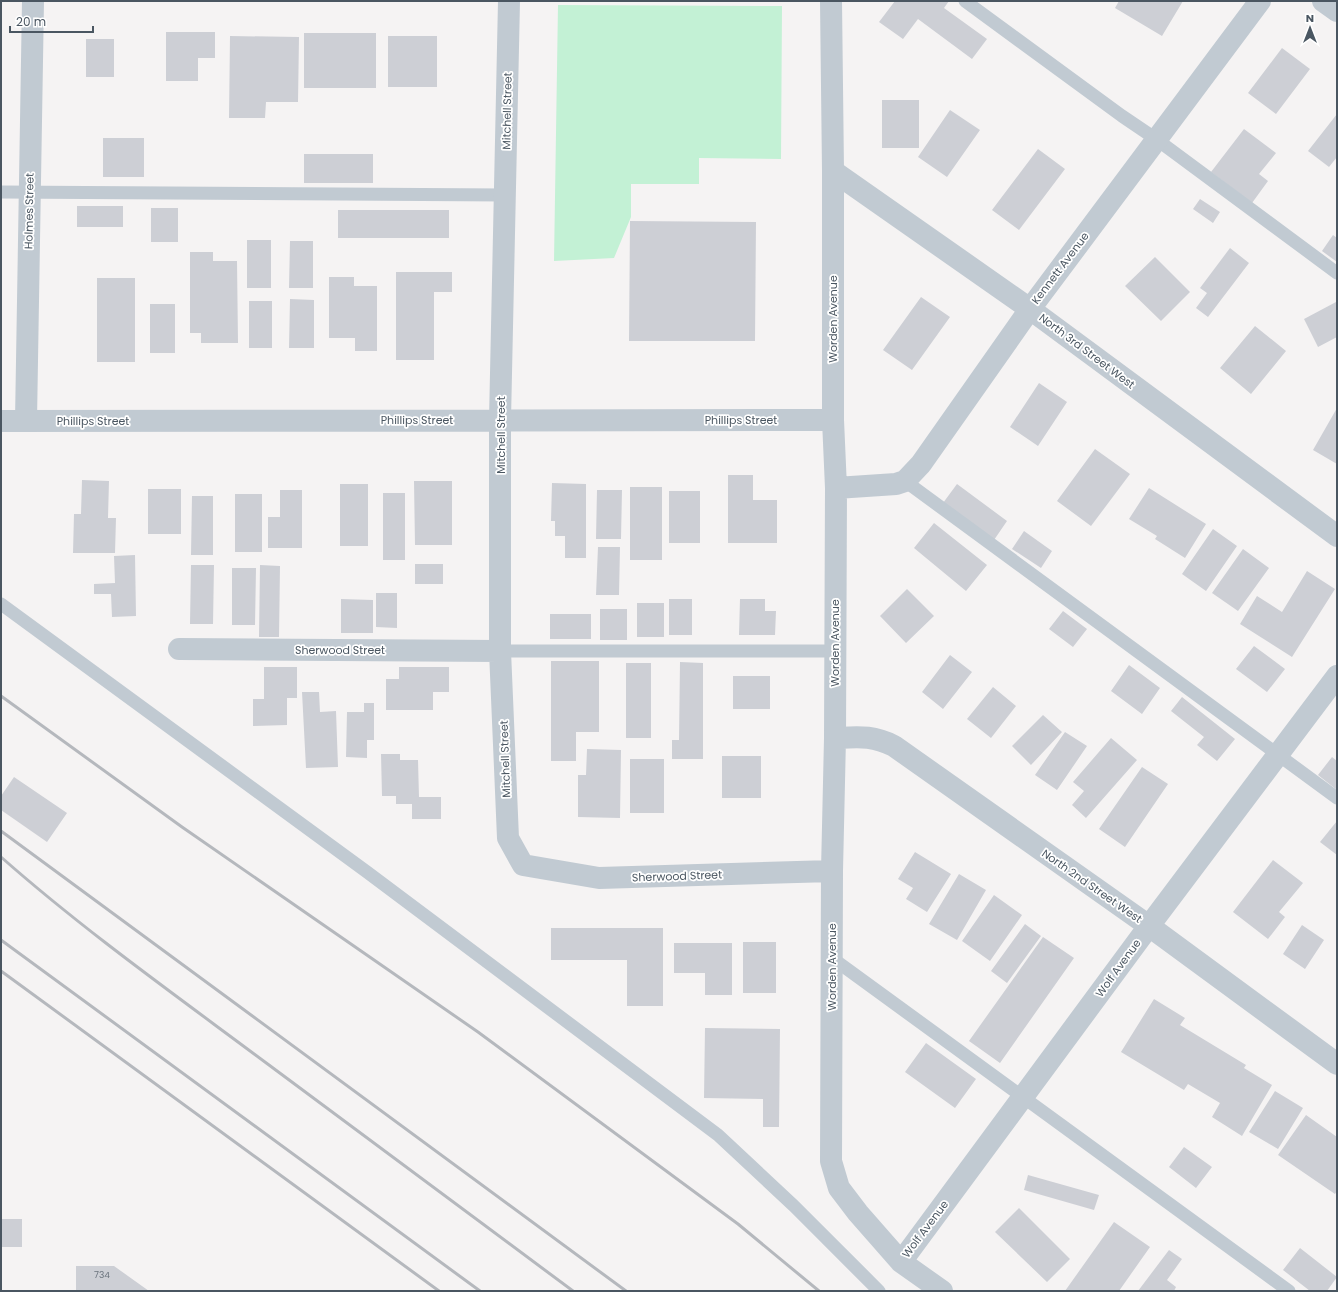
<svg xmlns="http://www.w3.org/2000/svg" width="1338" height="1292" font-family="Poppins,sans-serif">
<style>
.green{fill:#c3f1d5}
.building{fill:#cdcfd5}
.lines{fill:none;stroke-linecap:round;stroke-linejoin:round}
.service{stroke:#c1cad2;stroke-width:13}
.minor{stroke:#c1cad2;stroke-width:22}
.rail{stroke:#b5b8bd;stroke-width:3}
.labels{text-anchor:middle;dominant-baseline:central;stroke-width:3.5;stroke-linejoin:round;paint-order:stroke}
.number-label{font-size:9px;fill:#6b747e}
.street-label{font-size:11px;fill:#4a5661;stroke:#fff}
</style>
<rect width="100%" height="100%" fill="#f5f3f3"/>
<path class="green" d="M558,5L782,6L781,159L699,158V184H631V217L614,258L554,261Z"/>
<path class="building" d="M895,1H949L944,8L987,39L972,59L918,19L903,39L879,22Z
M1119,1H1183L1162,36L1115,8Z
M166,32H215V58H198V81H166Z
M304,33H376V88H304Z
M230,36L299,37L298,102H266L265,118H229Z
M388,36H437V87H388Z
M86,39H114V77H86Z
M1282,48L1310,69L1276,114L1248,93Z
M882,100H919V148H882Z
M950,110L980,130L947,177L918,157Z
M1337,114V157L1329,167L1308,151Z
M1244,129L1276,153L1259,174L1268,181L1252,203L1211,172Z
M103,138H144V177H103Z
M1038,149L1065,169L1019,230L992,210Z
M304,154H373V183H304Z
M1200,199L1220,212L1213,223L1193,209Z
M77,206H123V227H77Z
M151,208H178V242H151Z
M338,210H449V238H338Z
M630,221L756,222L755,341H629Z
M1333,235L1337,238V262L1322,251Z
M247,240H271V288H247Z
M290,241H313V288H289Z
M1230,248L1249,263L1208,317L1196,308L1207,293L1200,288Z
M190,252H213V261H237L238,343H201V333H190Z
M1155,257L1190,292L1161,321L1125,286Z
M396,272H452V292H434V360H396Z
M329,277H354V286H377V351H355V338H329Z
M97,278H135V362H97Z
M921,297L950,317L912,370L883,350Z
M290,299L314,300V348H289Z
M249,301H272V348H249Z
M1336,302L1337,304V337L1318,347L1304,319Z
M150,304H175V353H150Z
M1255,326L1286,351L1251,394L1220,368Z
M1039,383L1067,402L1038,446L1010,427Z
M1337,408V464L1313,450Z
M1095,449L1130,474L1091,526L1057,501Z
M728,475H753V500H777V543H728Z
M82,480L109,481L108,518H116L115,553H73L74,514H81Z
M414,481H452V545H415Z
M552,483L586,484V558H565V536H555V521H551Z
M340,484H368V546H340Z
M957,484L1007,521L994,540L943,503Z
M630,487H662V560H630Z
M1149,488L1206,524L1185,558L1155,539L1157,536L1129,519Z
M148,489H181V534H148Z
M280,490H302V548H268V517H280Z
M597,490H622L621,539H596Z
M669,491H700V543H669Z
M383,493H405V560H383Z
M235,494H262V552H235Z
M192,496H213V555H191Z
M934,523L987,565L966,591L914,548Z
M1213,529L1237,546L1206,591L1182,574Z
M1024,531L1052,551L1041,568L1012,549Z
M598,547H620L619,595H596Z
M1243,549L1269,568L1238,611L1212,593Z
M135,555L136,616L112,617L111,594H94V584L115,583L114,556Z
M415,564H443V584H415Z
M191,565H214L213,624H190Z
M260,565L280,566L279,637H259Z
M232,568H256L255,625H232Z
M1307,571L1335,589L1292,657L1240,624L1257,596L1282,612Z
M907,589L934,616L906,643L880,616Z
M376,593H397V628L376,627Z
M341,599L373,600V633H341Z
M669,599H692V635H669Z
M740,599H765V611H776L775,635H739Z
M637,603H664V637H637Z
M600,609H627V640H600Z
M1063,611L1087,629L1073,647L1049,629Z
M550,614H591V639H550Z
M1254,646L1285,669L1267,692L1236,669Z
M950,655L972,672L943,709L922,692Z
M551,661H599V732H576V761H551Z
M680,662L703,663V759H672V740H679Z
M626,663H651V738H626Z
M1129,665L1160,688L1142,714L1111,691Z
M264,667H297V698H287V725L253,726V699H264Z
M399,667H449V692H433V710H386V679H399Z
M733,676H770V709H733Z
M993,687L1016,706L991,738L967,719Z
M302,692H319L320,712L336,711L338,767L306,768Z
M1182,697L1235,739L1217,761L1197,745L1204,737L1171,711Z
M364,703H374V740H367V758L346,757L347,712H364Z
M1043,715L1062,732L1031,765L1012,746Z
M1065,732L1087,746L1057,790L1035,775Z
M1111,738L1137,760L1086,818L1072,805L1084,791L1073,782Z
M587,749L621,750L620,818L578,817V775H586Z
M381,754H400V760H418L419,797H441V819H412V804H396V796H382Z
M722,756H761V798H722Z
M1332,757L1337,761V790L1318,775Z
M630,759H664V813H630Z
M1142,767L1168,784L1125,847L1099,829Z
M14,777L67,813L47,842L1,810V796Z
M1337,821V855L1320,842Z
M915,852L951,874L927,912L906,899L913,888L898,879Z
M1273,860L1303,883L1279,912L1285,917L1268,939L1233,912Z
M959,874L986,890L957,940L929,924Z
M994,895L1022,915L990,961L962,941Z
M1025,924L1041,936L1007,983L991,971Z
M1302,925L1324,940L1305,969L1283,954Z
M551,928H663V1006H627V960H551Z
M1043,937L1074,958L1000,1063L969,1041Z
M743,942H776V993H743Z
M674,943H732V995H705V973H674Z
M1154,999L1185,1018L1180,1025L1246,1065L1244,1068L1272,1085L1242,1136L1212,1117L1220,1103L1188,1084L1184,1090L1121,1052Z
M705,1028L780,1029L779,1127H763V1099L704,1098Z
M926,1043L976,1079L955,1108L905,1072Z
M1275,1091L1303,1108L1278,1149L1249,1132Z
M1306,1115L1337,1137V1191L1335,1194L1278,1155Z
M1184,1147L1212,1167L1196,1188L1169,1167Z
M1028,1175L1099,1195L1094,1210L1024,1190Z
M1019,1208L1070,1259L1047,1282L995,1232Z
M1,1219H22V1247H1Z
M1114,1222L1150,1247L1119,1291H1065Z
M1300,1248L1337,1277L1327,1291H1310L1283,1270Z
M1169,1250L1182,1259L1167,1280L1176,1287L1174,1291H1138Z
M76,1266H114L149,1291H76Z"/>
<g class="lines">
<path class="service" d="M965,1L1122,116L1156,139L1337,273
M1,192L505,195
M905,481L1337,798
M1,604L367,872L718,1135L794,1206L879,1291
M500,651H835
M832,958L1289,1291"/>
<path class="minor" d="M509,1L500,420V651L508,838L523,865L599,878L832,871
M831,1L833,171V420L836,488L835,738L832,871L831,1161L839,1188L858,1213L901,1262L942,1291
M1323,1L1337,11
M833,171L1030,309L1337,536
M1,421L833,420
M26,421L33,1
M836,488L896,484L905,481L921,464L1030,309L1260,1
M179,649L500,651
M835,738C859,737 872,735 894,746L1149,926L1337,1064
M901,1262L1149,926L1337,676"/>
<path class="rail" d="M1,696L182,827L478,1032L738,1224L819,1291
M1,831L626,1291
M1,857C86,932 178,997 269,1065C371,1140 472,1216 573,1291
M1,940L480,1291
M1,971L439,1291"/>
</g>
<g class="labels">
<g class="number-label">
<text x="102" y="1275">734</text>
</g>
<g class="street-label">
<text transform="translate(507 111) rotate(-89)">Mitchell Street</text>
<text transform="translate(29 211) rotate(-89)">Holmes Street</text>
<text transform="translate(1060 268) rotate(-53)">Kennett Avenue</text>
<text transform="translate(833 319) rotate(-90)">Worden Avenue</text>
<text transform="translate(1087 351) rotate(37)">North 3rd Street West</text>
<text x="417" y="420">Phillips Street</text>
<text x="741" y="420">Phillips Street</text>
<text x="93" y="421">Phillips Street</text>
<text transform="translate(501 435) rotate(-90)">Mitchell Street</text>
<text transform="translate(835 643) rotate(-90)">Worden Avenue</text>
<text x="340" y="650">Sherwood Street</text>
<text transform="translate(505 759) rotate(-92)">Mitchell Street</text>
<text transform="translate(677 876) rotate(-2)">Sherwood Street</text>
<text transform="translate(1092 886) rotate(35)">North 2nd Street West</text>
<text transform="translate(832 967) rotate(-90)">Worden Avenue</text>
<text transform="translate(1118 968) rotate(-54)">Wolf Avenue</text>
<text transform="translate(925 1229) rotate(-53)">Wolf Avenue</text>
</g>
</g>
<rect width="1338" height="1292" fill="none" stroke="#4a5661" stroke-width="4"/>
<g transform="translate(1310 28)" stroke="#ffffff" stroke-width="3" paint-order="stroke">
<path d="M0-3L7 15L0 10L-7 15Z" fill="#4a5661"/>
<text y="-6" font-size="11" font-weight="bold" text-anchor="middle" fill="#4a5661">N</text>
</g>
<path d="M10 26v6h83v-6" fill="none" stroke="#4a5661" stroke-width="2"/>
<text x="16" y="26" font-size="12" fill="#4a5661" stroke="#ffffff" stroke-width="3" paint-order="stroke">20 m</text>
</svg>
